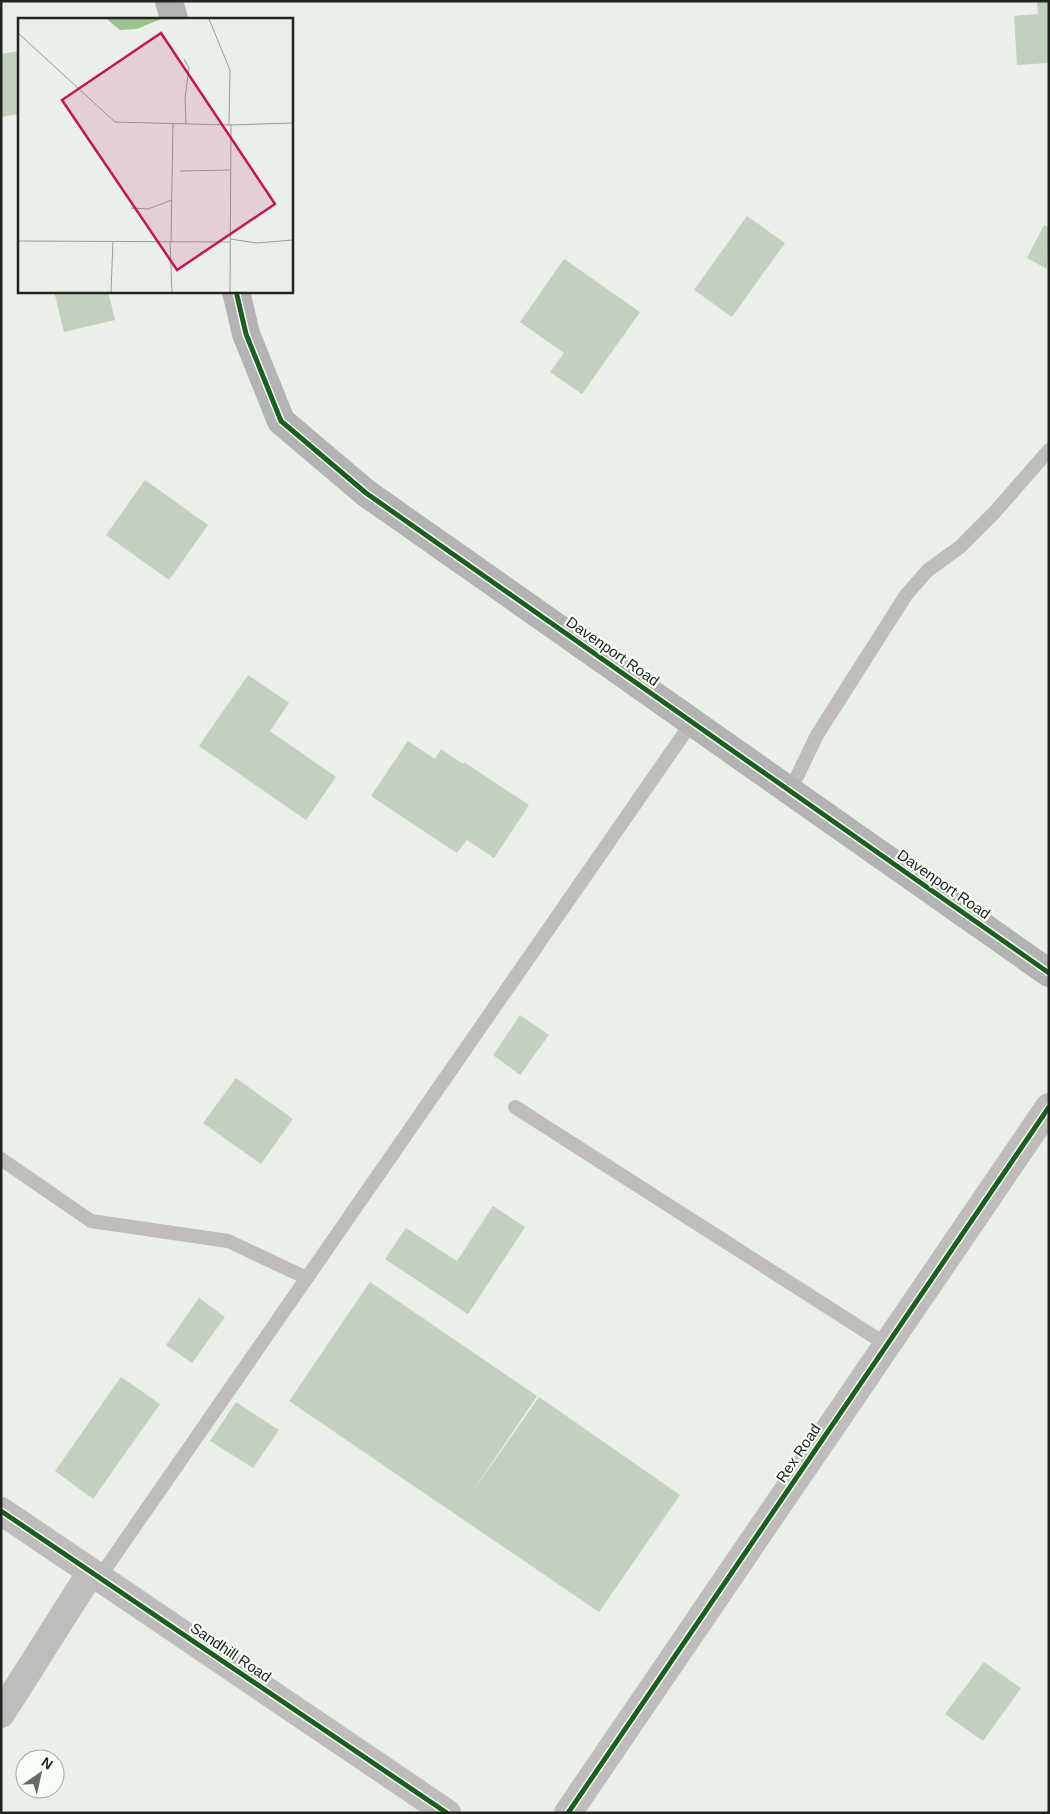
<svg xmlns="http://www.w3.org/2000/svg" width="1050" height="1814" font-family="Helvetica,sans-serif">
<style>
.building{fill:#c2d0be}
.lines{fill:none;stroke-linecap:round;stroke-linejoin:round}
.lane{stroke:#bebdbc;stroke-width:14}
.street{stroke:#bebdbc;stroke-width:28}
.secondary{stroke:#b4b3b3;stroke-width:28}
.cycleway-casing{stroke:#f7fef5;stroke-width:8}
.cycleway{stroke:#1b5e20;stroke-width:5}
.labels{text-anchor:middle;dominant-baseline:central;stroke-width:4.5;stroke-linejoin:round;paint-order:stroke}
.street-label{font-size:15px;fill:#212421;stroke:#f7fef5}
.inset-road{fill:none;stroke:#9a9e99;stroke-width:1}
.view{fill:#c2185b;fill-opacity:0.15;stroke:#c2185b;stroke-width:2.5}
.inset-edge{fill:none;stroke:#212421;stroke-width:2.5}
</style>
<rect width="100%" height="100%" fill="#eaefe9"/>
<path class="building" d="M1037,1H1049V63L1017,65L1014,16L1038,14Z
M19,51V114L1,117V54Z
M747,216L785,243L732,317L694,290Z
M1044,225L1049,227L1047,269L1027,258Z
M564,259L640,312L582,394L550,372L564,353L520,322Z
M54,291H108L115,320L64,332Z
M145,480L208,525L169,580L106,535Z
M248,675L289,703L270,731L336,777L306,820L199,746Z
M408,741L435,759L441,749L463,764L464,762L529,805L494,858L467,840L457,853L371,796Z
M520,1015L549,1035L520,1075L493,1055Z
M236,1078L293,1119L261,1164L203,1123Z
M493,1206L525,1227L468,1314L385,1259L406,1228L457,1261Z
M370,1282L537,1396L466,1501L539,1397L680,1495L599,1612L289,1401Z
M199,1298L225,1317L192,1363L166,1345Z
M121,1377L160,1404L93,1499L55,1471Z
M236,1402L279,1430L253,1468L210,1441Z
M984,1662L1021,1688L983,1741L945,1714Z"/>
<g class="lines">
<path class="lane" d="M790,791L817,735L906,595L928,570L960,547L994,513L1049,450
M515,1107L887,1345
M1,1159L91,1221L228,1241L307,1278
M99,1578L692,722"/>
<path class="street" d="M1,1511L447,1813
M1,1714L91,1572
M568,1813L1049,1107"/>
<path class="secondary" d="M169,1L174,19
M236,291L246,334L281,421L366,493L1049,973"/>
<g class="cycleway-casing">
<path id="cycleway" d="M236,291L246,334L281,421L366,493L1049,973
M1,1511L447,1813
M568,1813L1049,1107"/>
</g>
<use href="#cycleway" class="cycleway"/>
</g>
<g class="labels">
<g class="street-label">
<text transform="translate(613 651) rotate(35)">Davenport Road</text>
<text transform="translate(944 884) rotate(35)">Davenport Road</text>
<text transform="translate(798 1453) rotate(-56)">Rex Road</text>
<text transform="translate(231 1652) rotate(34)">Sandhill Road</text>
</g>
</g>
<g transform="translate(18 18)">
<rect width="275" height="275" fill="#eaefe9"/>
<path d="M89,1H143L119,11L102,12Z" fill="#9ac38d"/>
<path class="inset-road" d="M191,1L212,52L211,107M0,15L97,104L211,107L275,105M166,41L171,50L167,80L168,106M162,153L212,152M113,190L130,191L154,182M212,221L239,225L275,222M0,223L212,224M152,224L154,274M153,224L155,106M93,274L95,223M212,274L213,107"/>
<path class="view" d="M143,15L257,186L159,252L44,82Z"/>
<rect width="275" height="275" class="inset-edge"/>
</g>
<rect width="1050" height="1814" fill="none" stroke="#212421" stroke-width="5"/>
<g transform="translate(40 1774) rotate(34)"><circle r="24" fill="#f7fef5" stroke="#a1a7a0"/>
<path d="M0-4L9 19L0 12L-9 19Z" fill="#676b67"/>
<text y="-8" font-size="14" font-weight="bold" text-anchor="middle" fill="#212421">N</text>
</g>
</svg>
